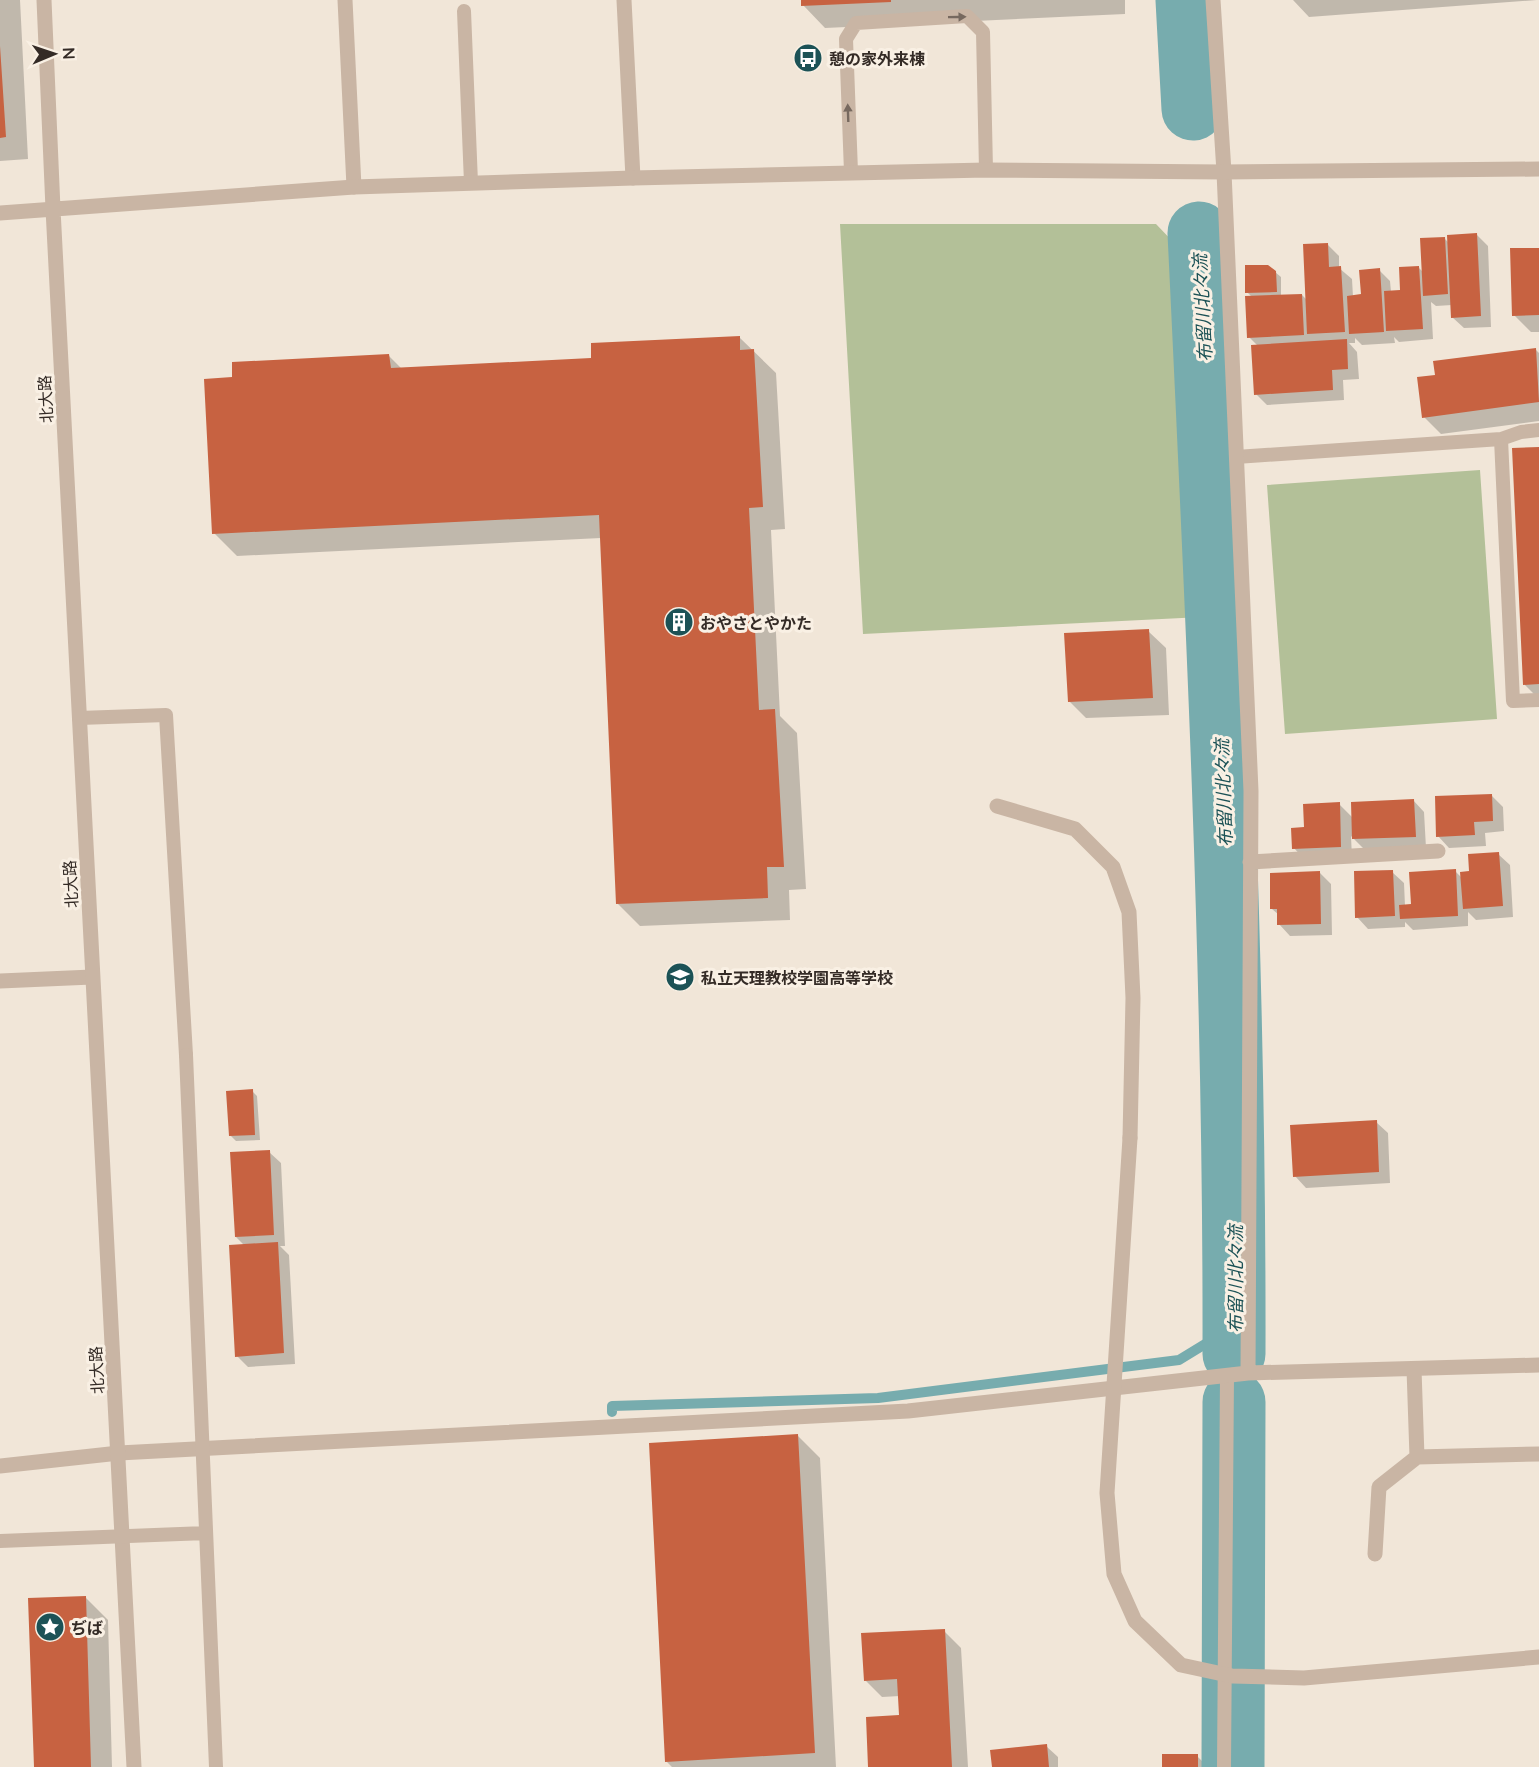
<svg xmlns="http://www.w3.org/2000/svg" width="1539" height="1767" font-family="Lato,'Noto Sans JP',sans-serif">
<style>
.green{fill:#b3c098}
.shadow{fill:#0003}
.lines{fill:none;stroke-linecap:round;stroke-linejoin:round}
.stream{stroke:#77acae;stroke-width:10}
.river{stroke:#77acae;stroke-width:63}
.building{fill:#c76241}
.service{stroke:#c9b5a4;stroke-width:14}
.minor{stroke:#c9b5a4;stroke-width:15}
.tertiary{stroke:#c9b5a4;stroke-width:15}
.service-bridge{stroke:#c9b5a4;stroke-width:14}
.tertiary-bridge{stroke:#c9b5a4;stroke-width:15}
.oneway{fill:#77695f}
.labels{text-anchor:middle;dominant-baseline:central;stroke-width:6;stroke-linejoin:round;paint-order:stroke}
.poi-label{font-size:16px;font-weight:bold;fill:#342b26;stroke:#f9f0e4;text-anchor:start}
.street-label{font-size:16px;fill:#342b26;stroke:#f9f0e4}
.water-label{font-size:18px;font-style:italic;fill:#1c5256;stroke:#f9f0e4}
</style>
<rect width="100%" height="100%" fill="#f1e6d8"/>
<path class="green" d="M840,224H1156L1178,247L1202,617L863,634Z
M1480,470L1497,719L1285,734L1267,485Z"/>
<path class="shadow" d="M0,0H20L28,159L0,161Z
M802,0H1125V14L825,28L803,5Z
M1293,0H1537L1309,17Z
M1477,235L1488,246L1491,327L1464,328L1452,317V305L1436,306L1431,302L1433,339L1399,342L1394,337L1395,343L1362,345L1355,338V343H1349L1357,352L1359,379L1343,380L1344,400L1267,405L1256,394L1258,346L1249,337L1252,297L1247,292L1275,272L1281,277V296L1302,295L1307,300L1328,245L1339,256V268L1352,279L1353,297L1363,296L1379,270L1390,281L1391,292L1402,291L1419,268L1423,272L1444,238L1449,243Z
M1539,249V332H1531L1514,315Z
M739,337L776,373L785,529L771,530L780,716L797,733L806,889L789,890L790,920L640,926L618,904L601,538L237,556L214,533L234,378L389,356L402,369L593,359Z
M1535,349L1539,353V421L1441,434L1424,417L1436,376Z
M1539,449V699L1524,684Z
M1148,631L1166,648L1169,715L1086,718L1069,701Z
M1492,796L1503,807L1504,831L1485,833L1486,846L1449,848L1438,836Z
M1413,800L1424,812L1426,848L1365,850L1351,836L1352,858L1305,860L1294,848L1306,829L1339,804L1353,818Z
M1498,854L1510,865L1513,917L1476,920L1468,912V926L1413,930L1405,922V927L1368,929L1357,917L1392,872L1404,883L1405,906H1413L1455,871L1462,878Z
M1320,873L1331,884L1332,935L1290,936L1279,924V915L1272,909Z
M252,1091L257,1096L260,1140L236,1141L230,1135Z
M1376,1122L1388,1133L1390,1183L1306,1188L1295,1176Z
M269,1152L281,1163L285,1246H280L289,1255L295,1364L248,1367L237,1356L245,1246L236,1237Z
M798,1436L820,1458L836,1767H672L666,1761Z
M85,1597L108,1620L112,1767H35Z
M944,1631L961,1648L968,1767H870L901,1717L900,1696L882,1697L865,1680Z
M1046,1746L1058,1757V1767H993Z
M1197,1756L1202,1761V1767H1163Z"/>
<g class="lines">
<path class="stream" d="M612,1412V1406L878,1398L1179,1360L1215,1338L1235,1305"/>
<path class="river" d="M1187,0L1193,109
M1199,233C1217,607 1235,980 1234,1354
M1233,1767L1234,1402"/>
</g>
<path class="building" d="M801,0H891V2L801,6Z
M0,46L6,137L0,138Z
M1477,233L1481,316L1451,318L1447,235Z
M1445,237L1448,294L1423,296L1420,238Z
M1328,243L1329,267L1341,266L1345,332L1307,334L1303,244Z
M1510,248H1539V315L1512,316Z
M1245,265H1268L1276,271L1277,292L1245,293Z
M1419,266L1423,329L1386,331L1384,291L1400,290L1399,267Z
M1380,268L1384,332L1349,334L1347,296L1361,294L1359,270Z
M1302,294L1304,335L1247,338L1245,296Z
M740,336V350L754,349L763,507L749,508L759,710L775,709L784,867H767L768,898L616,904L599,515L212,534L204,379L232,377V362L389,354L391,368L591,358V343Z
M1347,339L1348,369L1332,370L1333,390L1254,395L1251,345Z
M1536,348L1539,402L1422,418L1417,377L1435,375L1433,361Z
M1539,447V684L1523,685L1512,448Z
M1149,629L1153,698L1068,702L1064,633Z
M1492,794L1493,821L1474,822L1475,835L1436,837L1435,796Z
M1414,799L1416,837L1352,839L1351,802Z
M1340,802L1341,847L1292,849L1291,828L1304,827L1303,804Z
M1499,852L1503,906L1463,909L1460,872L1469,871L1468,854Z
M1456,869L1458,916L1400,919L1399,905L1411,904L1409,872Z
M1393,870L1395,916L1355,918L1354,871Z
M1320,871L1321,924L1277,925V909H1270V873Z
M253,1089L255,1135L229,1136L226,1091Z
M1377,1120L1379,1172L1293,1177L1290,1125Z
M270,1150L274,1235L235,1237L230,1152Z
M278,1242L284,1353L235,1357L229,1245Z
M798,1434L815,1753L665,1762L649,1443Z
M86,1596L91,1767H34L28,1598Z
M945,1629L952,1767H868L866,1717L899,1715L897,1679L864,1681L861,1633Z
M1047,1744L1049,1767H992L990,1750Z
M1162,1754H1198V1767H1162Z"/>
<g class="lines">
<path class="service" d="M464,11L471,183
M851,172L846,39L856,23L967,16L983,32L986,170
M1501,439L1521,432L1539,430
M1236,457L1501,439L1513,701L1539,700
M79,718L166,715L186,1055
M1224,1767L1227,1376"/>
<path class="minor" d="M345,0L354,187
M624,0L633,178
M1213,0L1224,172L1251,791L1248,1373
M1250,862L1438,851
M0,981L92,977
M1414,1369L1417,1457
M0,1466L119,1453L908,1411L1248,1373L1539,1365
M1375,1554L1379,1487L1417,1457L1539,1454"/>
<path class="tertiary" d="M44,0L53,209L134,1767
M0,213L354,187L633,178L986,170L1224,172L1539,169
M997,806L1075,829L1113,867L1129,912L1133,998L1130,1138"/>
<path class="service-bridge" d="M186,1055L216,1767
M0,1541L206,1533"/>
<path class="tertiary-bridge" d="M1130,1138L1107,1493L1114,1574L1135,1621L1181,1665L1232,1676L1304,1678L1539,1657"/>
</g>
<defs><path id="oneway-solid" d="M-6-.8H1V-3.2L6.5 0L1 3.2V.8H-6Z" transform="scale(1.5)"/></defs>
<g class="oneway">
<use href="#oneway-solid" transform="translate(957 17) rotate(-1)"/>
<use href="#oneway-solid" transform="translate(848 113) rotate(-92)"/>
</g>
<defs>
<g id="bus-disc" transform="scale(1.5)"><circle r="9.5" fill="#1c5256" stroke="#f9f0e4"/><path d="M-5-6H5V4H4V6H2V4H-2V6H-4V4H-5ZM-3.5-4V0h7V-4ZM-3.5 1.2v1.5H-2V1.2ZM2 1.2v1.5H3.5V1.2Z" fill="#fff"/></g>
<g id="building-disc" transform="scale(1.5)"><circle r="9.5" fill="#1c5256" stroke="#f9f0e4"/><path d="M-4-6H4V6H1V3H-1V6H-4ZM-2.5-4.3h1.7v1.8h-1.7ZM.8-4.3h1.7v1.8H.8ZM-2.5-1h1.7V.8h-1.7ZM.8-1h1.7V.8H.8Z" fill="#fff"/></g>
<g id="school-disc" transform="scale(1.5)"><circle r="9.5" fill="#1c5256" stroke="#f9f0e4"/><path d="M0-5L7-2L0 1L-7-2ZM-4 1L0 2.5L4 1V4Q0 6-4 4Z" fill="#fff"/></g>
<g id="sight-disc" transform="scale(1.5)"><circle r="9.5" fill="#1c5256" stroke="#f9f0e4"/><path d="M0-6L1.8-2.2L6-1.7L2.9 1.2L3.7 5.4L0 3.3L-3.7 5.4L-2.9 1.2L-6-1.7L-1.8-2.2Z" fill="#fff"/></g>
</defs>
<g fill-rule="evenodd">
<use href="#bus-disc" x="808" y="58"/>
<use href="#building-disc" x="679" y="622"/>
<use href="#school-disc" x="680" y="977"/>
<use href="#sight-disc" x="50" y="1627"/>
</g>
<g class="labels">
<g class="poi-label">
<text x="829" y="58">憩の家外来棟</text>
<text x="700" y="622">おやさとやかた</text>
<text x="701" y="977">私立天理教校学園高等学校</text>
<text x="71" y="1627">ぢば</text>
</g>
<g class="street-label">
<text transform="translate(45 399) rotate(-93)">北大路</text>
<text transform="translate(70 884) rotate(-93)">北大路</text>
<text transform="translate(96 1370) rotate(-93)">北大路</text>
</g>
<g class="water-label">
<text transform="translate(1202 308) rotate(-93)">布留川北々流</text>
<text transform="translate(1223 793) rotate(-92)">布留川北々流</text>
<text transform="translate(1235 1279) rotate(-90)">布留川北々流</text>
</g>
</g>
<g transform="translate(54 54) rotate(88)" stroke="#f9f0e4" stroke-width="4.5" paint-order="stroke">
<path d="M0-4.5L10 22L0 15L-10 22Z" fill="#342b26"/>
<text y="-9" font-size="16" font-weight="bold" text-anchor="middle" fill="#342b26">N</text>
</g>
</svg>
